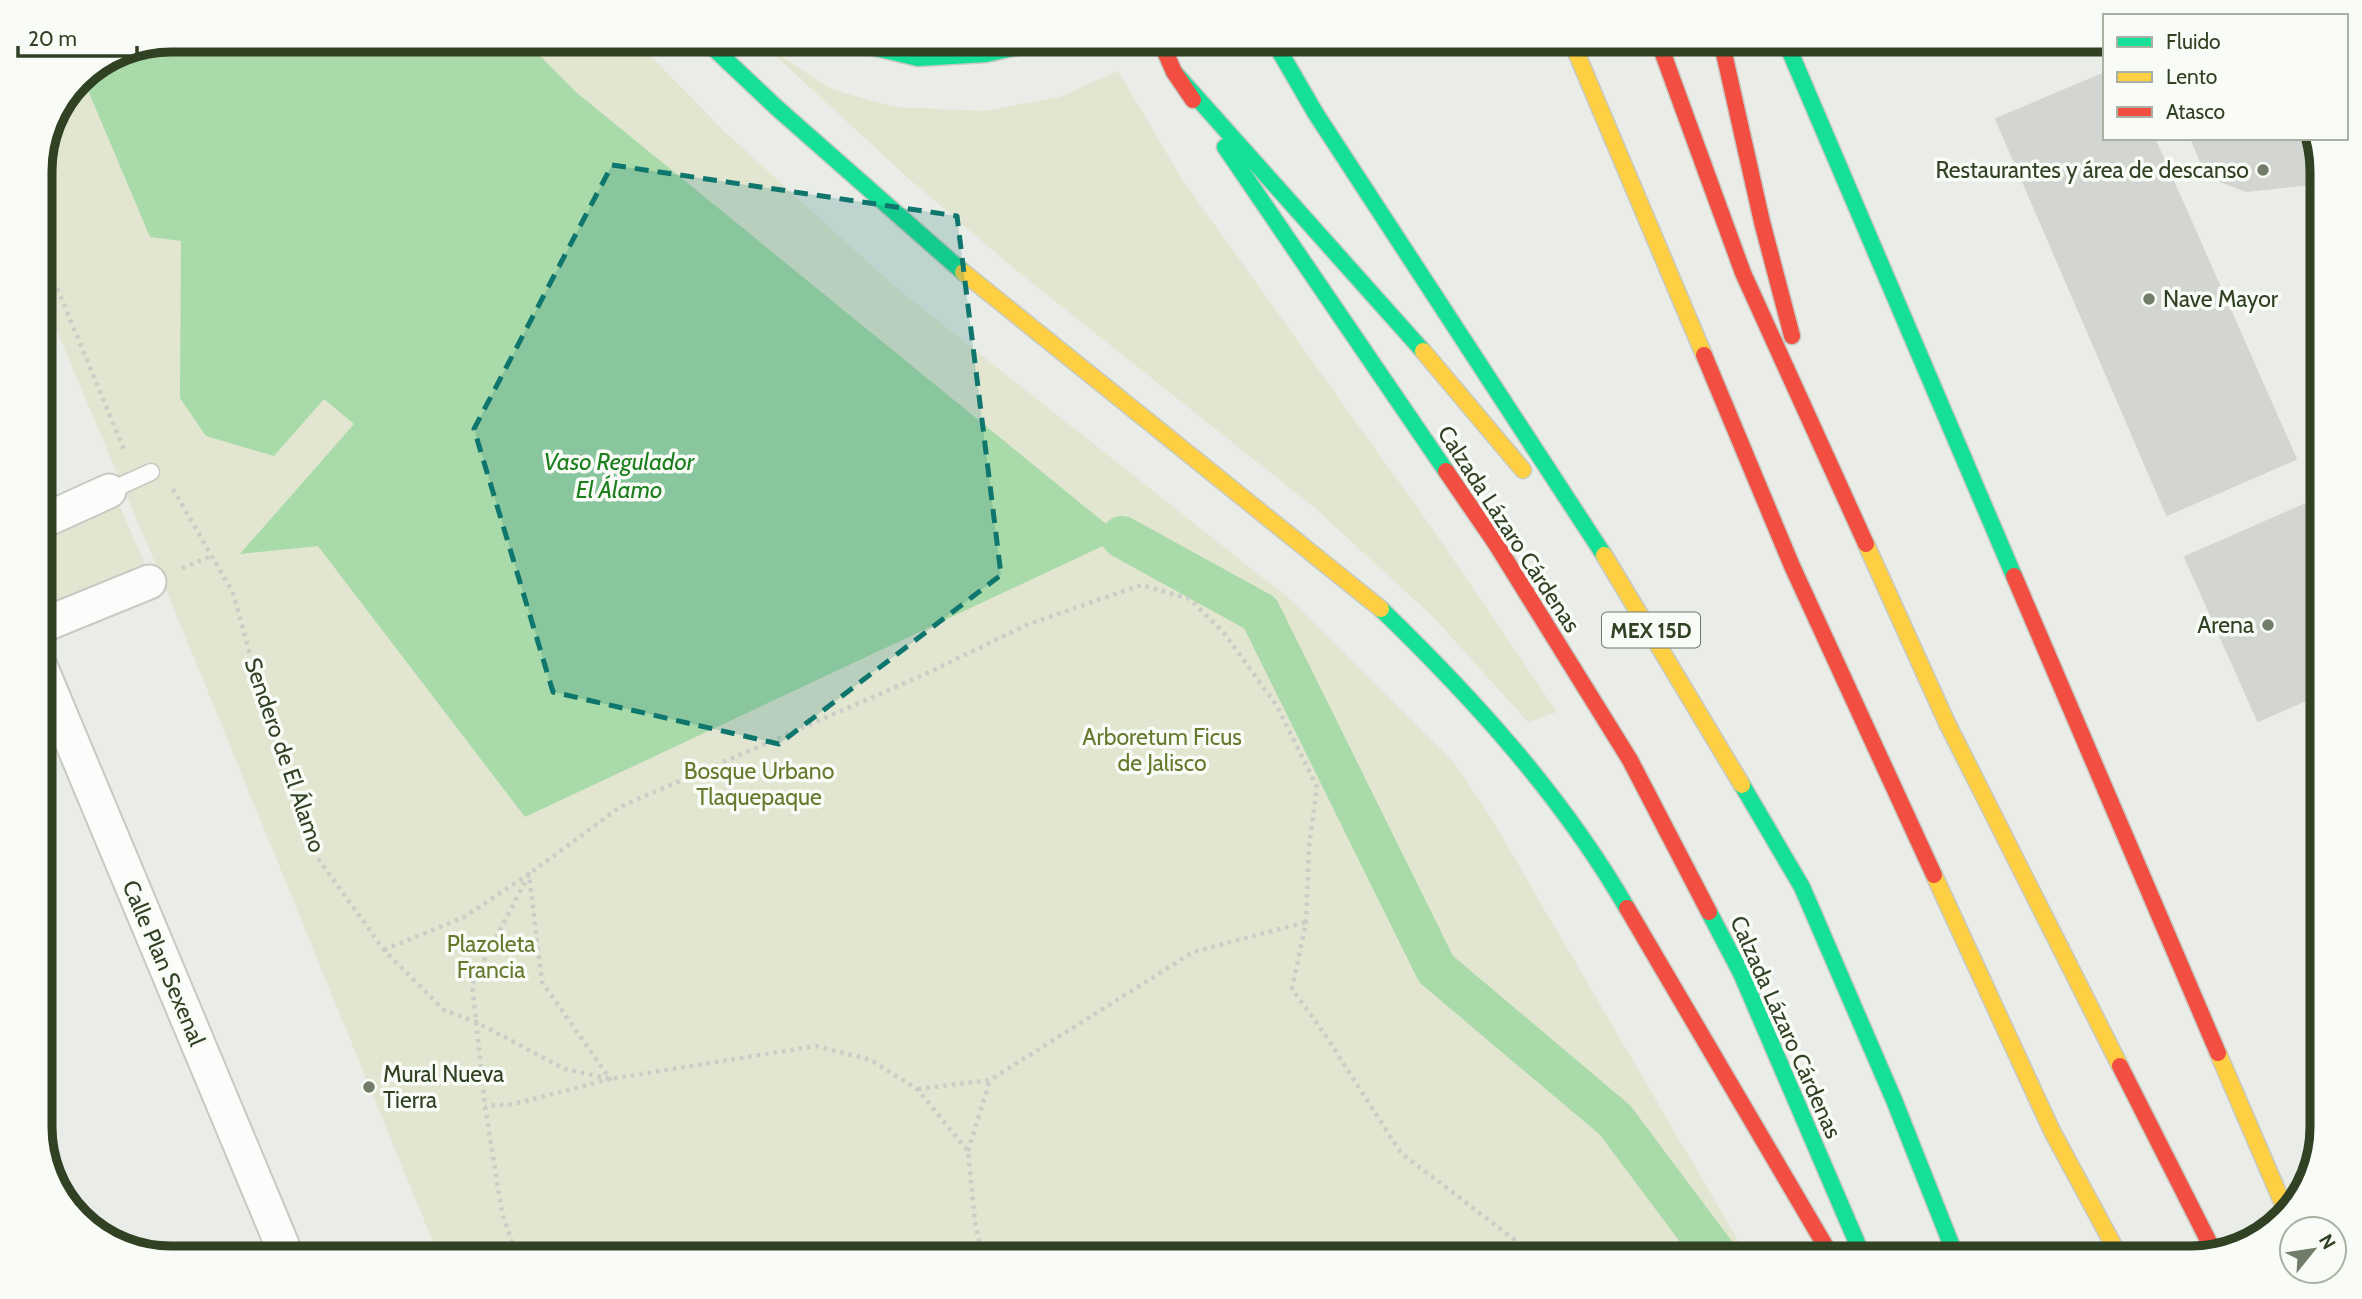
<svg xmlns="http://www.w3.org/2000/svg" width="2362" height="1299" font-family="Cabin,sans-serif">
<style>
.green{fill:#e2e5d0}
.water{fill:#a9daa9}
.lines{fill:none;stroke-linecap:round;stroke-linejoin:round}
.canal{stroke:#a9daa9;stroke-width:42}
.building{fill:#d3d5d0;stroke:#d3d5d0;stroke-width:2}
.lane-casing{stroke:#c7c9c4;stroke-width:19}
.street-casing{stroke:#c7c9c4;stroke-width:37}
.fast-casing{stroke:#c7cac2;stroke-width:19}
.slow-casing{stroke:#c7cac2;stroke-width:19}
.jam-casing{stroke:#c7cac2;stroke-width:19}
.path{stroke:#c9cec6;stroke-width:4.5;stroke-dasharray:3.5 5;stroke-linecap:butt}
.lane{stroke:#fcfcfb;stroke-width:16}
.street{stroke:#fcfcfb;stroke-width:33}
.fast{stroke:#16e098;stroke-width:16}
.slow{stroke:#ffcf43;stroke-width:16}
.jam{stroke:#f24e42;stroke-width:16}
.marked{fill:#0f766e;fill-opacity:0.2;stroke:#0f766e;stroke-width:5;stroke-dasharray:14 9;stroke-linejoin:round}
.poi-dot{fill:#717d68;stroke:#f9fbf6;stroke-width:2.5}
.labels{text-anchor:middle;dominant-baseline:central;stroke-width:7;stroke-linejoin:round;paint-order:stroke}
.shield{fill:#f9fbf6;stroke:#6c7963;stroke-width:2}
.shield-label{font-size:21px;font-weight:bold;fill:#304124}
.poi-label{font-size:23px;fill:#304124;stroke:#f9fbf6;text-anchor:end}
.street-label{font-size:23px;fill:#304124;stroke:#f9fbf6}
.park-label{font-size:23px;fill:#67792d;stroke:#f9fbf6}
.water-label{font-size:24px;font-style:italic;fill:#1c7f1e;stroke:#f9fbf6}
.rim{fill:none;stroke:#304124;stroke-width:9}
</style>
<rect width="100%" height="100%" fill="#eaece7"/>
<path class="green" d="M172,40H635L726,133L894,286L1291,600L1453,761L1491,818L1749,1259H440L161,577L41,293V164L79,79L122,50Z
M765,46L831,89L894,107L984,111L1060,97L1118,71L1183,181L1432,528L1557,712L1528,722L1433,617L1316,509L1016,270L908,178Z
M118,502L147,569L41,615V535Z"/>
<path class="water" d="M172,40H524L577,93L1122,537L525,817L318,546L240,554L354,424L324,399L274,456L206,436L180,398L181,241L150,237L82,76L122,50Z"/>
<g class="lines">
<path class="canal" d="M1122,537L1260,613L1436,969L1615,1120L1719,1259"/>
</g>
<path class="building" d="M2105,73V138H2154L2296,459L2167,515L1996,119Z
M2191,138H2314L2321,164V183L2246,191L2207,176Z
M2315,500L2322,514V693L2258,721L2185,557Z"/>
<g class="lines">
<g class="lane-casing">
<path id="lane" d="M109,491L151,472"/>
</g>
<g class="street-casing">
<path id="street" d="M41,522L109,491
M41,626L149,582
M41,668L288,1259"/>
</g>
<g class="fast-casing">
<path id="fast" d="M705,40L777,108L963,272
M842,40L918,58L986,54L1049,40
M1273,40L1316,114L1604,555
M1785,40L2014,576
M1174,72L1423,351
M1225,147L1446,471
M1381,609C1474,699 1562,796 1627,908
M1742,785L1802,887L1894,1100L1957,1259
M1709,912L1741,973L1864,1259"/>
</g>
<g class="slow-casing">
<path id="slow" d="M1571,40L1704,355
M963,272L1381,609
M1423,351L1523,470
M1866,544L1947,723L2120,1066
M1604,555L1742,785
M1934,875L2052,1131L2121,1259
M2218,1053L2286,1211"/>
</g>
<g class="jam-casing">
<path id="jam" d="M1160,40L1174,72L1193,100
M1658,40L1743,273L1866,544
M1721,40L1762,222L1792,336
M1704,355L1792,566L1934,875
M1446,471L1496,544L1630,760L1709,912
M2014,576L2218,1053
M1627,908L1833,1259
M2120,1066L2214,1252"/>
</g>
<path class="path" d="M41,249L125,452
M173,489L233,593L268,720L314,853L384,950L444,1010L476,1022L565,1069L610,1079L816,1046L871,1060L917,1089L968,1151L975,1222L983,1259
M182,568L212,556
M384,950L464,917L529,874L542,982L610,1079L514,1104L485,1106
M918,1089L990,1080L1193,952L1306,922
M968,1151L990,1080
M518,1259L502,1213L485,1106L472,984L529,874L620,807L921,676L1029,624L1141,585L1190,599L1224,633L1277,706L1317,787L1309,847L1306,922L1292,989L1324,1033L1401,1153L1540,1259"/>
<use href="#lane" class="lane"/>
<use href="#street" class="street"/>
<use href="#fast" class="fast"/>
<use href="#slow" class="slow"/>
<use href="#jam" class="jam"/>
</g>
<path class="marked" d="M612,165L957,216L1001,575L779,744L553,692L474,429Z"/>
<g class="poi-dot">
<circle cx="2263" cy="170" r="7"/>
<circle cx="2149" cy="299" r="7"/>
<circle cx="2268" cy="625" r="7"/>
<circle cx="369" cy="1087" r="7"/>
</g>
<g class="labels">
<rect class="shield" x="1602" y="612.5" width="98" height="35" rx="5"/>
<g class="shield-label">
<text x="1651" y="630">MEX 15D</text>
</g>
<g class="poi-label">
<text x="2249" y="170">Restaurantes y área de descanso</text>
<text x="2163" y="299" text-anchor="start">Nave Mayor</text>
<text x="2254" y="625">Arena</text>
<text x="383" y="1074" text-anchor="start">Mural Nueva<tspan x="383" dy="26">Tierra</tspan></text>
</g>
<g class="street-label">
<text transform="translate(1509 529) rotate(57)">Calzada Lázaro Cárdenas</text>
<text transform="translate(285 755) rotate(71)">Sendero de El Álamo</text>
<text transform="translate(164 963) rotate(67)">Calle Plan Sexenal</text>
<text transform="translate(1786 1027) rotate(66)">Calzada Lázaro Cárdenas</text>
</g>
<g class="park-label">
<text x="1162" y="737">Arboretum Ficus<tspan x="1162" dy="26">de Jalisco</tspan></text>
<text x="759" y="771">Bosque Urbano<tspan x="759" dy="26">Tlaquepaque</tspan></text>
<text x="491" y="944">Plazoleta<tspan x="491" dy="26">Francia</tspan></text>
</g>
<g class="water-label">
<text x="619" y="461">Vaso Regulador<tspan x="619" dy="28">El Álamo</tspan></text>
</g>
</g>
<path d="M0 0H2362V1299H0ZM171 52H2191A119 119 0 0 1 2310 171V1127A119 119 0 0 1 2191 1246H171A119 119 0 0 1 52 1127V171A119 119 0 0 1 171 52Z" fill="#f9fbf6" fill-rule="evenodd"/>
<path class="rim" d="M171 52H2191A119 119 0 0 1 2310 171V1127A119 119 0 0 1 2191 1246H171A119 119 0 0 1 52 1127V171A119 119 0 0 1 171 52Z"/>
<rect x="2103" y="14" width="245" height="126" fill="#f9fbf6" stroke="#a9b1a2" stroke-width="2"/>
<rect x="2117" y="37" width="35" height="10" fill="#16e098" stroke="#a9b1a2" stroke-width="2"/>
<text x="2166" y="49" font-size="21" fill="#304124">Fluido</text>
<rect x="2117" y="72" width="35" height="10" fill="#ffcf43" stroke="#a9b1a2" stroke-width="2"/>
<text x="2166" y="84" font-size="21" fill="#304124">Lento</text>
<rect x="2117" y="107" width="35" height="10" fill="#f24e42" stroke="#a9b1a2" stroke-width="2"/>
<text x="2166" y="119" font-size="21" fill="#304124">Atasco</text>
<g transform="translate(2313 1250) rotate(60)"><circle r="33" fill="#f9fbf6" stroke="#a9b1a2" stroke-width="2"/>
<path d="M0-5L12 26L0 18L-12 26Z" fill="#717d68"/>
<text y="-10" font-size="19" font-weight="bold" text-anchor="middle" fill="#304124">N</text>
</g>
<path d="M18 46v10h119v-10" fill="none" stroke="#304124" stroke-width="3.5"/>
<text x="28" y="46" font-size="21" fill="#304124" stroke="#f9fbf6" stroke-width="5" paint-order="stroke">20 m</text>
</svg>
